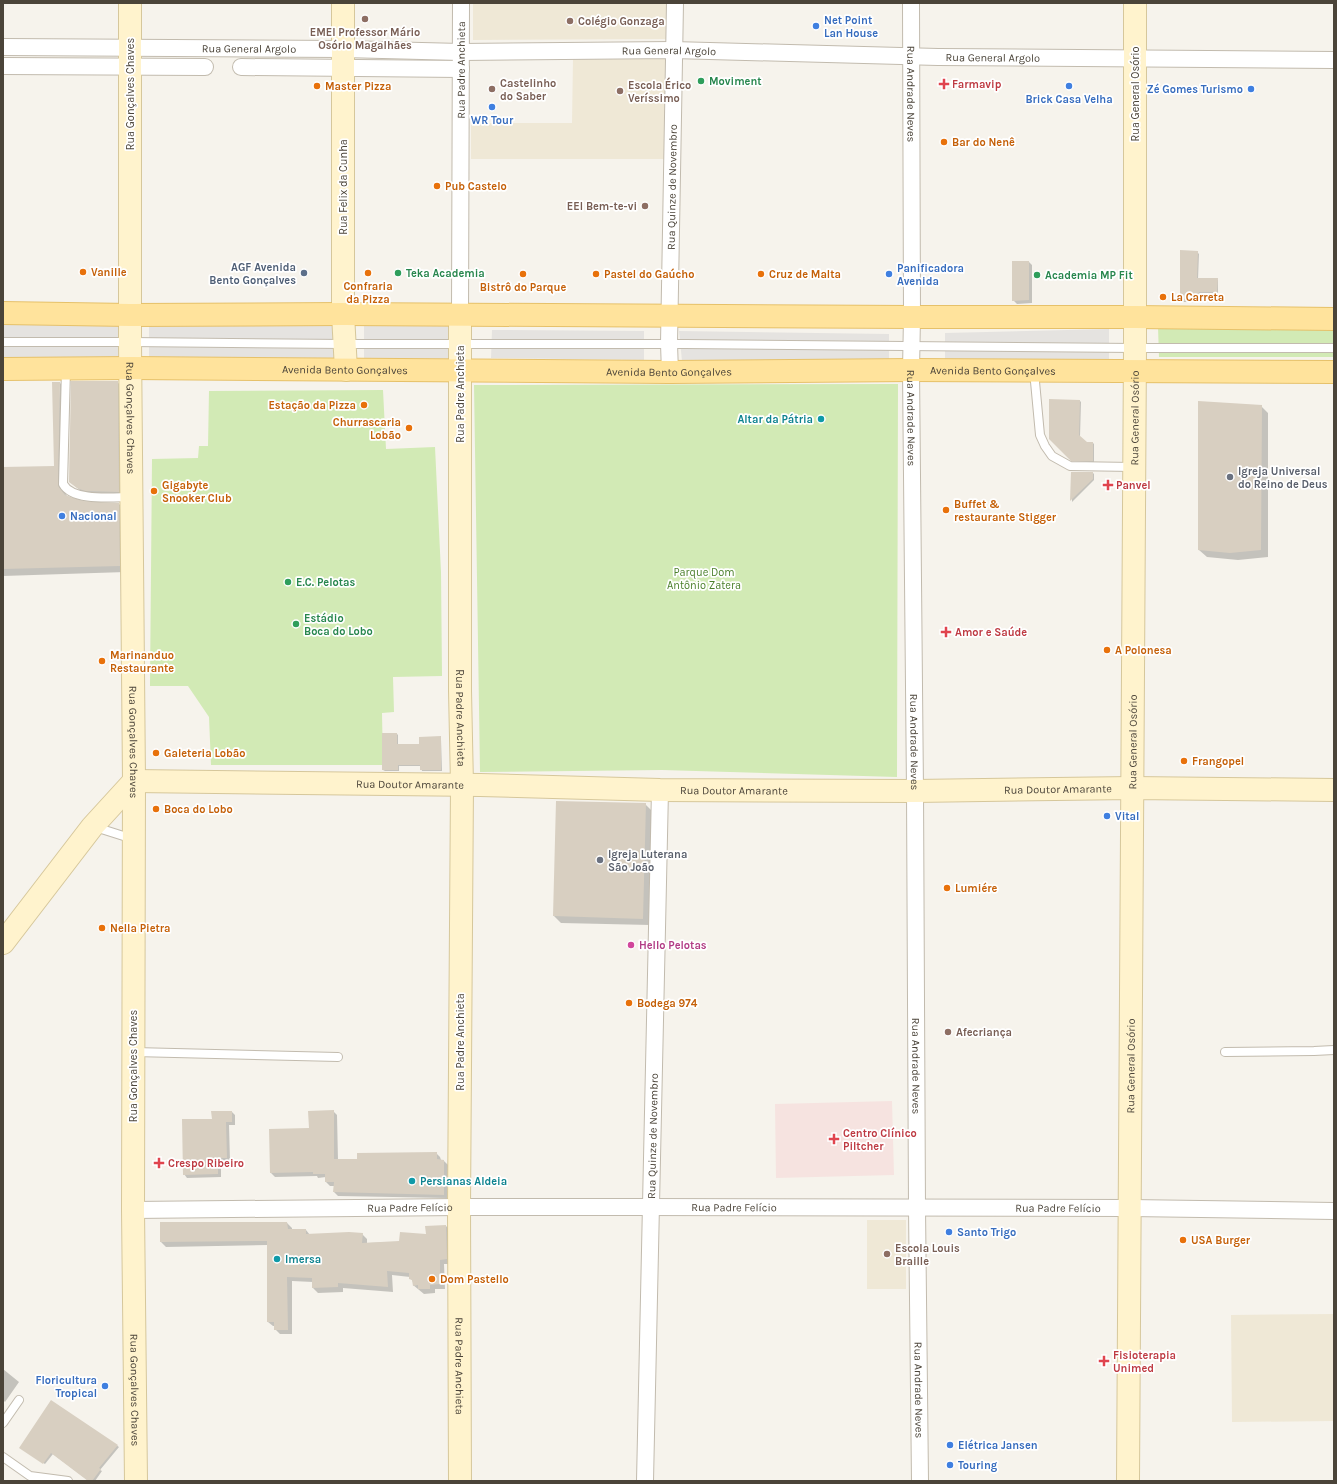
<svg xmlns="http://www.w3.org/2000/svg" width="1337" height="1484" font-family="Karla,sans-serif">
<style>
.education{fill:#efe8d6}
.medical{fill:#f6e3e0}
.green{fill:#d2eab5}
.parking{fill:#e5e3e0}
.shadow{fill:#0003}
.building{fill:#d8cfc1}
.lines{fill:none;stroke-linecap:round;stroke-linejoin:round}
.lane-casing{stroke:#c2bbae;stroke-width:10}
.street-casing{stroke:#c2bbae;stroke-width:18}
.secondary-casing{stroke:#d6c79b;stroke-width:24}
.primary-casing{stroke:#e6c16a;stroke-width:24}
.lane{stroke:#fff;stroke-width:8}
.street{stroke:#fff;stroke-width:16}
.secondary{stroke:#fff3cd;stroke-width:22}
.primary{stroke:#ffe39c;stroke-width:22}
.education-dot{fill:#8d6e63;stroke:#fff;stroke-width:1.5}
.shop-dot{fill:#3f7fe0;stroke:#fff;stroke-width:1.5}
.leisure-dot{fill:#2e9e5b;stroke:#fff;stroke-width:1.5}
.health-dot{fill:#e0444e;stroke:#fff;stroke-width:1.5}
.food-dot{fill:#e8710a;stroke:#fff;stroke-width:1.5}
.service-dot{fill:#5c6f8a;stroke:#fff;stroke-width:1.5}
.culture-dot{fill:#0f9aa8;stroke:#fff;stroke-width:1.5}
.worship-dot{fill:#6b7280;stroke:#fff;stroke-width:1.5}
.hotel-dot{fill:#d1479c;stroke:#fff;stroke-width:1.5}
.labels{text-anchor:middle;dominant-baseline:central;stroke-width:3.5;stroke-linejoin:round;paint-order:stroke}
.shop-label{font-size:11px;font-weight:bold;fill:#366cbe;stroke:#fff;text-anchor:start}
.education-label{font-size:11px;font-weight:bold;fill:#785e54;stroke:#fff;text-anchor:start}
.street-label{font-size:11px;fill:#4b4439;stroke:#fff}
.leisure-label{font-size:11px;font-weight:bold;fill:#27864d;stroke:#fff;text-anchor:start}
.health-label{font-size:11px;font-weight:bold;fill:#be3a42;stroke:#fff;text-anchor:start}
.food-label{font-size:11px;font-weight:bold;fill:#c56008;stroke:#fff;text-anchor:start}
.service-label{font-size:11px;font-weight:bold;fill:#4e5e75;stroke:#fff;text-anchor:end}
.culture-label{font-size:11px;font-weight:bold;fill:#0d838f;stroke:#fff;text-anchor:start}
.worship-label{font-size:11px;font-weight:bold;fill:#5b616d;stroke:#fff;text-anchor:start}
.park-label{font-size:11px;fill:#4a7f2a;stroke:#fff}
.hotel-label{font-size:11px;font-weight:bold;fill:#b23c85;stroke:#fff;text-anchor:start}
</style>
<rect width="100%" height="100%" fill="#f6f3ec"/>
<path class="education" d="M473,3H666V39L473,40Z
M573,59H668V159H471V123H572Z
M867,1220H906V1289H867Z
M1334,1314V1421L1232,1422L1231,1315Z"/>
<path class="medical" d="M892,1101L894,1175L776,1178L775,1104Z"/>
<path class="green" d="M1158,327L1334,328V357H1159Z
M898,384L897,777L662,770L480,772L474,385Z
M383,390L386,449L435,447L441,572L442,676L393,677L394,712L382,713L383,765H211L209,717L188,686H150L152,459L198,458L199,446H208L209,391Z"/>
<path class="parking" d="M335,318V359L149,360V320Z
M118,322V360L3,361V323Z
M364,322H448V359H364Z
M1109,329V362L945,364V333Z
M492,330L644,331V360L491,358Z
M679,331L889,334V361H682Z"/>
<path class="shadow" d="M1181,251L1197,252L1199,254L1198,279H1217L1218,280V293H1200L1198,302H1182L1181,301Z
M1029,262L1032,265V303L1017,304L1013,300Z
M117,382L125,389L126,499L86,495L70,482Z
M60,383L67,390L64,492L67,496L74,500L93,504H119L126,511V572L3,576V468L55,467Z
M1050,400L1080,401L1081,402L1080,437L1087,443H1093L1094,444V462L1074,461L1050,439Z
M1261,406L1268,413V557L1238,560L1207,557L1199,550Z
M1072,473H1093L1094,474V480L1072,502Z
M397,734L398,735V745H420L440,738L441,739L442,771H422L421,766H399V771H385L383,770Z
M645,804L653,812L650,925L561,923L554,916Z
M333,1111L337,1115L338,1160H358L436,1153L440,1157L441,1160L444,1161L448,1165L447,1198L338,1196L334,1192L335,1186H330L326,1182V1177L318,1178L317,1176L275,1177L271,1173L310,1129Z
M232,1112L235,1115V1125H229L230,1161H221V1177L187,1178L184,1174L213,1120Z
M287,1223L292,1228V1230H306L310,1235L362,1234L367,1239V1243L400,1242L427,1235L446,1226L451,1231V1264H444L445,1289H435V1293L424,1294L413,1285V1282L410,1277L392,1275L393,1292L343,1288V1292L318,1293L313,1288V1282L292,1281V1334H280L275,1329V1326H273L268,1322V1245L166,1247L161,1242Z
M3,1369L19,1382L5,1402L3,1400Z
M51,1401L119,1447L100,1470L102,1471L95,1481H89L53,1454L45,1464L22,1449Z"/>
<path class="building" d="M1180,250L1198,251L1197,278H1218L1217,292H1199L1196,301H1180Z
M1012,261H1029V300L1012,301Z
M71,381H118L119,492L85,491L77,488L69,482Z
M52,382H60L58,484L59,487L65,495L83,501L119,503L120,566L3,569V467L54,466Z
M1049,399L1080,400L1079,435L1087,442H1093V461H1071L1049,439Z
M1198,401L1262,405L1261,550L1230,553L1198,550Z
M1071,472H1093V479L1070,501Z
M382,733H397V744H419V737L441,736V770H420V765H398V770H382Z
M556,801L646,803L643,919L553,916Z
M334,1110V1159H357V1153L437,1152V1159L444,1160V1195L333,1192L334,1182H325V1174H313V1172L270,1173L269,1129L309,1128L308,1111Z
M211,1111H232V1122H226L227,1158H218V1174L183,1175L182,1119H212Z
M160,1222H287L288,1229H306V1234L349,1232L363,1233L362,1243L399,1241L400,1232L426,1234L425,1226L446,1225L447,1259L440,1260V1284L430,1285V1289H418V1285L413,1286L412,1280L409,1279V1273L387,1271L388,1287L338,1283V1287L312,1288V1278L287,1277L288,1330H274V1322H267V1241L160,1242Z
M51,1400L118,1445L99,1468L101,1469L92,1481H88L51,1453L43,1464L19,1448Z"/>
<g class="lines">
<g class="lane-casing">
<path id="lane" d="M3,342H130L345,344H685L1135,348H1334
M66,369L63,484C73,502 113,497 132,497
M1034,371L1040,435L1045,446L1052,456L1070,466L1133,467
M95,827L133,839
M134,1052L338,1057
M1225,1052L1314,1051L1334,1050
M3,1423L19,1400
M3,1457L30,1476L68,1481"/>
</g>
<g class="street-casing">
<g id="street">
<path id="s1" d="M911,3L912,317L911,370L915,791L917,1208L920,1481"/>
<path id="s2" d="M3,47L343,49L461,52L673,50L938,57L1334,60"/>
<path d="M3,66L205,67"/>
<path d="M241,67L461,69"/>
<path id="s3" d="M460,315L461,3"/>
<path id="s4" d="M670,372L669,344L675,3"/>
<path id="s5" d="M133,1210L459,1207H636L1130,1208L1334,1211"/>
<path id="s6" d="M645,1481L660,790"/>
</g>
</g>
<g class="secondary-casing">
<g id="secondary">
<path id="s7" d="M130,3V342L134,781L133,1210L136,1481"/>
<path d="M343,3V314L346,370"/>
<path id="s8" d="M460,315V691L462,785L459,1207L460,1481"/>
<path id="s9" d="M134,781L480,785L660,790L915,791L1132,788L1334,790"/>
<path d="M3,943L92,827L134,781"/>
<path id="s10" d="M1128,1481L1135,348V3"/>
</g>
</g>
<g class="primary-casing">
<g id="primary">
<path d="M3,313L130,315L343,314L912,317H1135L1334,319"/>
<path id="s11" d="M3,369L131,368L670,372L911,370L1334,372"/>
</g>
</g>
<use href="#lane" class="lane"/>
<use href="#street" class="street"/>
<use href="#secondary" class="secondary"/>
<use href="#primary" class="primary"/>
</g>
<g class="education-dot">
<circle cx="365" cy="19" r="4"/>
<circle cx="570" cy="21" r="4"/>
<circle cx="492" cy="89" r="4"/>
<circle cx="620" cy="91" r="4"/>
<circle cx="645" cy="206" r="4"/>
<circle cx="948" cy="1032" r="4"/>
<circle cx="887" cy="1254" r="4"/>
</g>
<g class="shop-dot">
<circle cx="816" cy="26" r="4"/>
<circle cx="1069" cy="86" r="4"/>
<circle cx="1251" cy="89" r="4"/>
<circle cx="492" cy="107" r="4"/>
<circle cx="889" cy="274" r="4"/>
<circle cx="62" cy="516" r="4"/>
<circle cx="1107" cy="816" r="4"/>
<circle cx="949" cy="1232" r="4"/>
<circle cx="105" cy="1386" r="4"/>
<circle cx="950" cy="1445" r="4"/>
<circle cx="950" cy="1465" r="4"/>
</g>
<g class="leisure-dot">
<circle cx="701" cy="81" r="4"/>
<circle cx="398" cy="273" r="4"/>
<circle cx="1037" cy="275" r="4"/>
<circle cx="288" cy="582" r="4"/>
<circle cx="296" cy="624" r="4"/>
</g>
<g class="health-dot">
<path d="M942 78h4v4h4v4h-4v4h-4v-4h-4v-4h4z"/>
<path d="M1106 479h4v4h4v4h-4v4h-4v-4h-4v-4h4z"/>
<path d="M944 626h4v4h4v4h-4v4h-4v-4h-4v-4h4z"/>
<path d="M832 1133h4v4h4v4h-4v4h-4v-4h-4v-4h4z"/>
<path d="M157 1157h4v4h4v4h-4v4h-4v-4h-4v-4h4z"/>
<path d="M1102 1355h4v4h4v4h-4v4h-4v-4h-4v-4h4z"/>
</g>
<g class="food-dot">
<circle cx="317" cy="86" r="4"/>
<circle cx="944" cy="142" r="4"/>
<circle cx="437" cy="186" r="4"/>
<circle cx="83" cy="272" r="4"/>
<circle cx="368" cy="273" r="4"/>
<circle cx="523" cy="274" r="4"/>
<circle cx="596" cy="274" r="4"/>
<circle cx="761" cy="274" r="4"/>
<circle cx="1163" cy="297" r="4"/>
<circle cx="364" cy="405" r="4"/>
<circle cx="409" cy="428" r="4"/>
<circle cx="154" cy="491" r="4"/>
<circle cx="946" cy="510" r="4"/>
<circle cx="1107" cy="650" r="4"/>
<circle cx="102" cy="661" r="4"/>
<circle cx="156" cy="753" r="4"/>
<circle cx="1184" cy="761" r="4"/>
<circle cx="156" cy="809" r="4"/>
<circle cx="947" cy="888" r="4"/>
<circle cx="102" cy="928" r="4"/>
<circle cx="629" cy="1003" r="4"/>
<circle cx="1183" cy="1240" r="4"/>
<circle cx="432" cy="1279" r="4"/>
</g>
<circle class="service-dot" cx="304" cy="273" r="4"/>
<g class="culture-dot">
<circle cx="821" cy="419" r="4"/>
<circle cx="412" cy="1181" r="4"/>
<circle cx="277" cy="1259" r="4"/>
</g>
<g class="worship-dot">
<circle cx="1230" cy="477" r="4"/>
<circle cx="600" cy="860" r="4"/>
</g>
<circle class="hotel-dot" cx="631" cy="945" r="4"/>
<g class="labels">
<g class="shop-label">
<text x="824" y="20">Net Point<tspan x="824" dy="13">Lan House</tspan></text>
<text x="1243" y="89" text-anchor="end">Zé Gomes Turismo</text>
<text x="1069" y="99" text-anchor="middle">Brick Casa Velha</text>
<text x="492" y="120" text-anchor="middle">WR Tour</text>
<text x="897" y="268">Panificadora<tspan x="897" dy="13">Avenida</tspan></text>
<text x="70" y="516">Nacional</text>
<text x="1115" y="816">Vital</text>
<text x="957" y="1232">Santo Trigo</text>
<text x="97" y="1380" text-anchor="end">Floricultura<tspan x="97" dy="13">Tropical</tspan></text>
<text x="958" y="1445">Elétrica Jansen</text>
<text x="958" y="1465">Touring</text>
</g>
<g class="education-label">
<text x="578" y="21">Colégio Gonzaga</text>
<text x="365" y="32" text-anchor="middle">EMEI Professor Mário<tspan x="365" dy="13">Osório Magalhães</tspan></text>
<text x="500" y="83">Castelinho<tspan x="500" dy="13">do Saber</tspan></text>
<text x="628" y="85">Escola Érico<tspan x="628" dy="13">Veríssimo</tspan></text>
<text x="637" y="206" text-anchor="end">EEI Bem-te-vi</text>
<text x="956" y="1032">Afecriança</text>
<text x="895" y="1248">Escola Louis<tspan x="895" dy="13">Braille</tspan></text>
</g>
<g class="street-label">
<text stroke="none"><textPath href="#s2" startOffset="246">Rua General Argolo</textPath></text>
<text stroke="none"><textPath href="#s2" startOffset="666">Rua General Argolo</textPath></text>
<text stroke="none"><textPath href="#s2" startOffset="990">Rua General Argolo</textPath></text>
<text stroke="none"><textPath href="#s3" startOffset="245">Rua Padre Anchieta</textPath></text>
<text transform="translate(130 94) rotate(-90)">Rua Gonçalves Chaves</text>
<text stroke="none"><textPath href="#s1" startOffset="91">Rua Andrade Neves</textPath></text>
<text transform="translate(1135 94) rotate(-90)">Rua General Osório</text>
<text transform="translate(343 187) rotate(-90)">Rua Felix da Cunha</text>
<text stroke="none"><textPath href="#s4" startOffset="185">Rua Quinze de Novembro</textPath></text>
<text stroke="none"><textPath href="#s11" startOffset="342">Avenida Bento Gonçalves</textPath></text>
<text stroke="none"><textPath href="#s11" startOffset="990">Avenida Bento Gonçalves</textPath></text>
<text stroke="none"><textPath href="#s11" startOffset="666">Avenida Bento Gonçalves</textPath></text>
<text transform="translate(460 394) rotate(-90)">Rua Padre Anchieta</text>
<text stroke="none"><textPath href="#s7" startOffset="415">Rua Gonçalves Chaves</textPath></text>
<text stroke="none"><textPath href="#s1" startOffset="415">Rua Andrade Neves</textPath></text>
<text stroke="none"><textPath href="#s10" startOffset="1063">Rua General Osório</textPath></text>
<text stroke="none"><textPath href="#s8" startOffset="403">Rua Padre Anchieta</textPath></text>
<text stroke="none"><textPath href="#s7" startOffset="739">Rua Gonçalves Chaves</textPath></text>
<text stroke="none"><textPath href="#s1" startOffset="739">Rua Andrade Neves</textPath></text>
<text stroke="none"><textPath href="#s10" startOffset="739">Rua General Osório</textPath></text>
<text stroke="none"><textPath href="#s9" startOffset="276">Rua Doutor Amarante</textPath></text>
<text stroke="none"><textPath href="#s9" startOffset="924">Rua Doutor Amarante</textPath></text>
<text stroke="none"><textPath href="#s9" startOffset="600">Rua Doutor Amarante</textPath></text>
<text transform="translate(460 1042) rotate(-90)">Rua Padre Anchieta</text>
<text transform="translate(133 1066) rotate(-90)">Rua Gonçalves Chaves</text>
<text stroke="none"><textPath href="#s1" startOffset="1063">Rua Andrade Neves</textPath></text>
<text stroke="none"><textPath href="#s10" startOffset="415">Rua General Osório</textPath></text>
<text stroke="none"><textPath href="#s6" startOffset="345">Rua Quinze de Novembro</textPath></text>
<text stroke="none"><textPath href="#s5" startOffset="277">Rua Padre Felício</textPath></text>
<text stroke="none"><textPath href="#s5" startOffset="601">Rua Padre Felício</textPath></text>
<text stroke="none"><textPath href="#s5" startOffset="925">Rua Padre Felício</textPath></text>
<text stroke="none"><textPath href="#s8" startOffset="1051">Rua Padre Anchieta</textPath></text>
<text stroke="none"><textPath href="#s7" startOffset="1387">Rua Gonçalves Chaves</textPath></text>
<text stroke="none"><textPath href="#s1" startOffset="1387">Rua Andrade Neves</textPath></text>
</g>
<g class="leisure-label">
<text x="709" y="81">Moviment</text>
<text x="406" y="273">Teka Academia</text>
<text x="1045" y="275">Academia MP Fit</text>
<text x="296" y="582">E.C. Pelotas</text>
<text x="304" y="618">Estádio<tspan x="304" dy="13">Boca do Lobo</tspan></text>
</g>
<g class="health-label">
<text x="952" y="84">Farmavip</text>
<text x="1116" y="485">Panvel</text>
<text x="955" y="632">Amor e Saúde</text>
<text x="843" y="1133">Centro Clínico<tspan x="843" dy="13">Piltcher</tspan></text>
<text x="168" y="1163">Crespo Ribeiro</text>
<text x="1113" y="1355">Fisioterapia<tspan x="1113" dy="13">Unimed</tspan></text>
</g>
<g class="food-label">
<text x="325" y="86">Master Pizza</text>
<text x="952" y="142">Bar do Nenê</text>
<text x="445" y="186">Pub Castelo</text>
<text x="91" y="272">Vanille</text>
<text x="604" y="274">Pastel do Gaúcho</text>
<text x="769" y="274">Cruz de Malta</text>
<text x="368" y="286" text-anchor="middle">Confraria<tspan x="368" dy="13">da Pizza</tspan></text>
<text x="523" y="287" text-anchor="middle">Bistrô do Parque</text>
<text x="1171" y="297">La Carreta</text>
<text x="356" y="405" text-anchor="end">Estação da Pizza</text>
<text x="401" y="422" text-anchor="end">Churrascaria<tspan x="401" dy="13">Lobão</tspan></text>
<text x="162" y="485">Gigabyte<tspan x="162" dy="13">Snooker Club</tspan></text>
<text x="954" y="504">Buffet &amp;<tspan x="954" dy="13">restaurante Stigger</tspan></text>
<text x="1115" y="650">A Polonesa</text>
<text x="110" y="655">Marinanduo<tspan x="110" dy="13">Restaurante</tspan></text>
<text x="164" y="753">Galeteria Lobão</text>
<text x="1192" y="761">Frangopel</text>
<text x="164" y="809">Boca do Lobo</text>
<text x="955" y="888">Lumiére</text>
<text x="110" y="928">Nella Pietra</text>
<text x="637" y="1003">Bodega 974</text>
<text x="1191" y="1240">USA Burger</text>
<text x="440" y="1279">Dom Pastello</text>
</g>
<g class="service-label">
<text x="296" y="267">AGF Avenida<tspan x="296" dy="13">Bento Gonçalves</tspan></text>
</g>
<g class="culture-label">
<text x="813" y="419" text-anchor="end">Altar da Pátria</text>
<text x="420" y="1181">Persianas Aldeia</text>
<text x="285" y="1259">Imersa</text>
</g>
<g class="worship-label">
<text x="1238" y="471">Igreja Universal<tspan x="1238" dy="13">do Reino de Deus</tspan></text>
<text x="608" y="854">Igreja Luterana<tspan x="608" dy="13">São João</tspan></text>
</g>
<g class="park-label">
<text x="704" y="572">Parque Dom<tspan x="704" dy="13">Antônio Zatera</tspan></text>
</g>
<g class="hotel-label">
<text x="639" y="945">Hello Pelotas</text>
</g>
</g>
<rect width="1337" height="1484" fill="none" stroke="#4b4439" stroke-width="8"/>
</svg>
